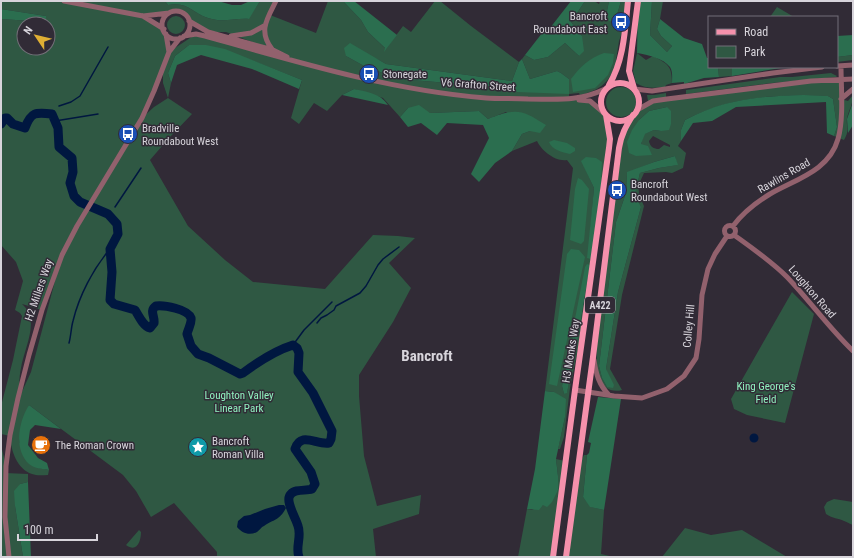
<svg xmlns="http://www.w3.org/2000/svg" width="854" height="558" font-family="'Roboto Condensed',sans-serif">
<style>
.green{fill:#2f5843;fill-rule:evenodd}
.forest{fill:#2b6e4f}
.water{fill:#001740}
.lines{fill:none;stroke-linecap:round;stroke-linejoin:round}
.stream{stroke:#001740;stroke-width:1.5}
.river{stroke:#001740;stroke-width:9}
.tertiary{stroke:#92616d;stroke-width:5}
.primary{stroke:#f591ac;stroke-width:6}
.labels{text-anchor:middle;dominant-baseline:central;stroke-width:3;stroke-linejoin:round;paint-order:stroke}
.shield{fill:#312b36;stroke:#a5a1aa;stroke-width:1}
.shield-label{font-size:10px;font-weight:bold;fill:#d7d4db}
.poi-label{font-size:11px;fill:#d7d4db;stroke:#312b36;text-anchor:start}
.street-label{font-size:11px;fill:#d7d4db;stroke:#312b36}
.park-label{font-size:11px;fill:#90f1bf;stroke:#312b36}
.district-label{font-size:15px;font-weight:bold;fill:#d7d4db;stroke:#312b36}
</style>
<rect width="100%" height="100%" fill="#312b36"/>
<path class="green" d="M1,1H165L168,5C188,1 192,13 208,18C223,23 234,18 248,19L260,1H276L270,15L316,33L328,1H343L361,20L368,32L386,49L403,26L411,32L435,1H440L471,26L519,62L512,81L386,64L377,59L346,56L364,66L399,79L485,86H505L517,92L569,79L561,73L557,71L530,79L522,59L525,55L534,60L548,57L565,43L579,56L582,36L571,22L585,1H594L599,4L600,1H609L607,11L615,22L621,1H628L625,24L619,41L616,60L617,61C610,82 601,90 580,95L579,93L569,94V99L590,101L604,113L610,139L591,284L570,388L564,437L560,449H558L565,417L554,392L545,391L573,168L567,160C555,162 541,150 537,141L512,151L522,134L530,131L506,112L488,119L479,111L430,113L408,108L400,117L383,98L354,89L342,95L327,111L314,103L299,124L291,118L302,80L251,60L189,45L175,56L168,73L171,83L168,98L192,114L169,138L150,160L188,226L225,260L253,282L325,289L373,235L398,236L415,238L389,263L411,288L393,322L359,375V396L364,456L377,506L421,495L419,514L373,529L376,557H217V552L174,503L151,517L136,491L123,475L29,405L19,442L39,468L49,470L48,475C43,475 37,476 32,474C17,469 11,451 10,436L1,434V406L13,360L22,316L20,313L15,310L23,281L16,262L1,245V19L46,22V16L1,9ZM176,11L184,13L189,21L208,32H226L273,50L274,56L196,34L169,52L166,33L144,16ZM24,24H48V48H24ZM163,70V83L168,98L154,107L143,117ZM584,166L601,185L588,258L594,188ZM60,262L31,372L20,396C19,388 19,377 21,368C24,348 41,320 22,304L42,310ZM590,265L578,337L567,392L564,394L562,386Z
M652,1H663L660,19L657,29L661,36L672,46L667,52L650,35Z
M777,7L794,17H770Z
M167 25a9 9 0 1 1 18 0a9 9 0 1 1-18 0Z
M637,53L646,60L653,56C668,64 672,66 672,83L666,85L665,87C654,88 645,89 636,83L633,71Z
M853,55V60L837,62V57Z
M718,67H732V76L719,77Z
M831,73L837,76L836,77L772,83L686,94V90L780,77H792Z
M841,79V99L848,101L853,95C853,104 849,110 847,118C846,128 850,130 844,140L834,136L837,127L833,99L828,96C777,94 731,96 685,120L681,130V141L678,146L686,153L683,168L672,173L666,172L644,173C637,188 637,191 644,206L622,295L610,369L622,390C612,393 602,388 599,377C594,357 598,335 600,316C605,253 616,190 625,128L637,110L653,101ZM667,107L661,131L654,130L644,134L641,144L639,120L649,111ZM653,136L670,145V147L664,145L659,149C654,149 650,147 649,141ZM675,156L677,165L659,168L640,173L635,194L641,207L618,292L606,369L607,387L602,378L599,366L616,222L626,193L627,173L654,162Z
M606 102a15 15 0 1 1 30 0a15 15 0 1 1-30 0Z
M666,93V97L648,101L647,95H654Z
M792,292L814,314L785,423L747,415L734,409L731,399Z
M1,445L6,466L5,473L28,474V482L20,484L15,506L23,557H1Z
M584,455H587L583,497L591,507L604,510L601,554L614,557H566L579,465Z
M556,459L565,461L553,557H518L527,509L532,510L543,505L558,490V476Z
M834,499L853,502V525C849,524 848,522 844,521C838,518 833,519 826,514L824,507L827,502Z
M685,528L711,535L742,530L787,557H662Z
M139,530L141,532C141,541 137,553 126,545Z"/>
<path class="forest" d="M165,1H218L232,5H241L250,1H260L249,19C234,18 223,23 208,18C192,13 188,1 168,5Z
M343,1H354L397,35L384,52L385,48L368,32L361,20Z
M571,1H585L571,22L582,36L584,51L579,56L565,43L548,57L534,60L525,55L546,28H550Z
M609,1H621L615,22L609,21L607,11Z
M638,1H652L650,35L667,52L672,46L661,36L657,29L660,19L684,38L702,44L707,58H709V67H718L719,77L704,78L684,84V82L672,83C672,78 673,72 670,67C663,58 648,55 637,53Z
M1,9L46,16V22L1,19Z
M853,35V55L837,57V36Z
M350,43L386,64L512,81L519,62L522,59L530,79L557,71L561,73L569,79V94L517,92L505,86H485L399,79L364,66L346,56L344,48Z
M189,45H206L225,49L302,80L299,89L252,69L201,55L177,65L171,83L168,73L175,56Z
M604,53L614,54L613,63L608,75L595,88L573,92L571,79C581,66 588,59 604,53Z
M732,67H787L732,76Z
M354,89C367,92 380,93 388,105L342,95Z
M804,95L828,96L833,99L837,127L834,136L827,133L826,102L736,107L712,121L693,123L681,141V130L685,120C725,99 760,96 804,95Z
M853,102V125L848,133L847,119Z
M419,105L430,113L479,111L488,119C516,108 521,109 546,125L540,133L530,131L522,134L512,151L495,163L479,182L471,174L489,138L483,125L447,123L437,135L421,123L408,127L400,117L408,108Z
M667,107L671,111V124L669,130L661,131L654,130L645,134L641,144L648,146L652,155L636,156L629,153L627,142L632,130L639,120L649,111Z
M554,140L567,143L575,148V151L570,154C562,152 552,150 549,142Z
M675,156L678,165L659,168L640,173L635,194L641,207L618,292L606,369L614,385L613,388L607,387L602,378L599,366L616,222L626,193L627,172L654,162Z
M586,157L596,158L602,162L601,185L591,259L587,258L594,188L581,161Z
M578,178L582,180L589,189L584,241L581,244L570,240L575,189Z
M571,249L579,250L585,257L557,386L549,384L567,254Z
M587,264L590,265L578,337L567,393L564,394L562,386L585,267Z
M545,391L554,392L566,399L565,417L556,459L558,476V490L552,502L547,507L543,505L539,510L527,509L535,469Z
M598,397L621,399L604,510L590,507L583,497L587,455L589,453L591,443L588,442Z
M29,405L61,429L35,425L30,430L28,445L38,458L47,463L49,470C43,469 33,468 29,464C13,449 19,421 29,405Z
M28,482L31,557H23L15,506L14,491L20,484Z"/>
<path class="water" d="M749.5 438a4.5 4.5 0 1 1 9 0a4.5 4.5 0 1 1-9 0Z
M279,505H284L286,508C279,521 274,519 264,526C261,527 260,530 257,532C249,536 242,533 237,527L238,521L244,516L250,515L265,509Z"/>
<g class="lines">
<path class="stream" d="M59,106L71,102L80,96L108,47
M55,121L98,114
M115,207L141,168
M317,323L321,318L327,315L334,310L336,306L360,293L366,286L378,265L383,259L399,247
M69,343C71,336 71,328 73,321C79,296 93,269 110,249
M293,345L304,330L332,302"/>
<path class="river" d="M1,124L5,118H7L13,124L25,128C31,112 35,112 52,114L58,128L59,147L72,158L73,172L70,183L74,196L80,202L108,214L117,224L118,234L110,249L112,272L110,300L114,304L135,310C139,316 143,326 150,328L154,323C155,316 149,311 156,306C164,305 188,309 191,318C192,323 188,329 187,334L191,346L198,354L209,358L240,374L243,373C259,361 274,351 293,345L297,348L299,353L298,372L313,393L332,431L331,439L329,443C316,445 301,431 295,449L311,472L315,484L312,489C306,491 295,489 291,494C284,500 296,518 298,526C302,536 295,548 299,557"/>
<path class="tertiary" d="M64,1L143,16L169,13
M162 25a14 14 0 1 1 28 0a14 14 0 1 1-28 0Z
M143,16L164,29
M189,21L208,32L273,50L287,57
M166,34L169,52
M184,36L196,34L205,36C297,62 389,90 486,98C500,99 514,98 528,99C557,99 578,102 605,89
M231,36L251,33L264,26
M272,49C258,31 267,19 276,1
M837,66L853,65
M634,89L652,91L773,73L822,67
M841,99L853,89
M579,100L590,101L604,113
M637,110L653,101L667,99L811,81L853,79
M724.5 231a5.5 5.5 0 1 1 11 0a5.5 5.5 0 1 1-11 0Z
M733,226C742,214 757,202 770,194C796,179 829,171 838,139C844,118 841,88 841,66
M734,235C752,248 771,261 787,277C810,301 829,328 853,351
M594,360C596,374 599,385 609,395
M575,390L614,396L642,398L667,389L684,376L696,358L699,339L702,295L708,269L715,254L727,236
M9,557L5,517L6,466L10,435L18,398L29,355L42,310L62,255L77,226L142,118L154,91L169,52L180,38"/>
<path class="primary" d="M601 102a19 19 0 1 1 38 0a19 19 0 1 1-38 0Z
M609,85C624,60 625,30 628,1
M634,88L629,71L638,1
M553,557L575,390L609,148L610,139L606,115
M566,557L593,357L619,148C621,135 626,126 633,115"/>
</g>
<defs>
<g id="bus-disc" transform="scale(1)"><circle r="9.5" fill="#1a4fb4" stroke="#312b36"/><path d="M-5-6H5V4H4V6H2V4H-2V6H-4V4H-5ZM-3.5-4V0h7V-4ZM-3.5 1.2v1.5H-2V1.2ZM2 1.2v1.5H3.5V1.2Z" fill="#fff"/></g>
<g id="cafe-disc" transform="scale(1)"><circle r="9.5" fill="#e8710a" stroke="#312b36"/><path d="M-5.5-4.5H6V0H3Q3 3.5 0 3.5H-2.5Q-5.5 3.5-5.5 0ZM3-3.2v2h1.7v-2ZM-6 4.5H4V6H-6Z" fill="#fff"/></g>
<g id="sight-disc" transform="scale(1)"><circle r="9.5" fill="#0f9aa8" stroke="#312b36"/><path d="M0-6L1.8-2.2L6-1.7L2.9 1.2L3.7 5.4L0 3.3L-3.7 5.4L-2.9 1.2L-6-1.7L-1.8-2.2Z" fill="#fff"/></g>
</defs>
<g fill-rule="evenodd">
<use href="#bus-disc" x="621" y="22"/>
<use href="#bus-disc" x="369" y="74"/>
<use href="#bus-disc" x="128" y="134"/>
<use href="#bus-disc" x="617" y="190"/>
<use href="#cafe-disc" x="41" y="445"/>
<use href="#sight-disc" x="198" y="447"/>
</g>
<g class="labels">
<rect class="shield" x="585" y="297" width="30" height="16" rx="3"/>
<g class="shield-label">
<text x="600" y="305">A422</text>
</g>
<g class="poi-label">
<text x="607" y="16" text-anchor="end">Bancroft<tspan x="607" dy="13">Roundabout East</tspan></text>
<text x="383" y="74">Stonegate</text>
<text x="142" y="128">Bradville<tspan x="142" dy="13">Roundabout West</tspan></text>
<text x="631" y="184">Bancroft<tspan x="631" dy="13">Roundabout West</tspan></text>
<text x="212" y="441">Bancroft<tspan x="212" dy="13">Roman Villa</tspan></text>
<text x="55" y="445">The Roman Crown</text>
</g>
<g class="street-label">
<text transform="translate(478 85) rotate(4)">V6 Grafton Street</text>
<text transform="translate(784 176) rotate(-30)">Rawlins Road</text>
<text transform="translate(39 290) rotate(-71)">H2 Millers Way</text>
<text transform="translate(812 292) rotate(49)">Loughton Road</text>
<text transform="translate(689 326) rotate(-85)">Colley Hill</text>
<text transform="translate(571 351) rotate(-81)">H3 Monks Way</text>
</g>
<g class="park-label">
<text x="766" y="386">King George's<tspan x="766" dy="13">Field</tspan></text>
<text x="239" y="395">Loughton Valley<tspan x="239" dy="13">Linear Park</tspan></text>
</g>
<g class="district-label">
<text x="427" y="356">Bancroft</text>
</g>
</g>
<rect width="854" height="558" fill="none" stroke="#d7d4db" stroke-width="4"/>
<rect x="708" y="16" width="130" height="52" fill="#312b36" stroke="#736f78"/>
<rect x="716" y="29" width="20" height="6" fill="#f591ac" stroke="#736f78"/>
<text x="744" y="36" font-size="12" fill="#d7d4db">Road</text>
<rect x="716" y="46" width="20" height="12" fill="#2f5843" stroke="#736f78"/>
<text x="744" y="56" font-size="12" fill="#d7d4db">Park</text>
<g transform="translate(36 36) rotate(305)"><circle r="19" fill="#312b36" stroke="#736f78"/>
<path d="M0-3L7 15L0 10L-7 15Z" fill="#e0af34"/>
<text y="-6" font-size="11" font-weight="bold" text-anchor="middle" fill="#d7d4db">N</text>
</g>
<path d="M18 534v6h79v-6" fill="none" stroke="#d7d4db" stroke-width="2"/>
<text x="24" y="534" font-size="12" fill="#d7d4db" stroke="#312b36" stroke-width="3" paint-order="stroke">100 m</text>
</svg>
